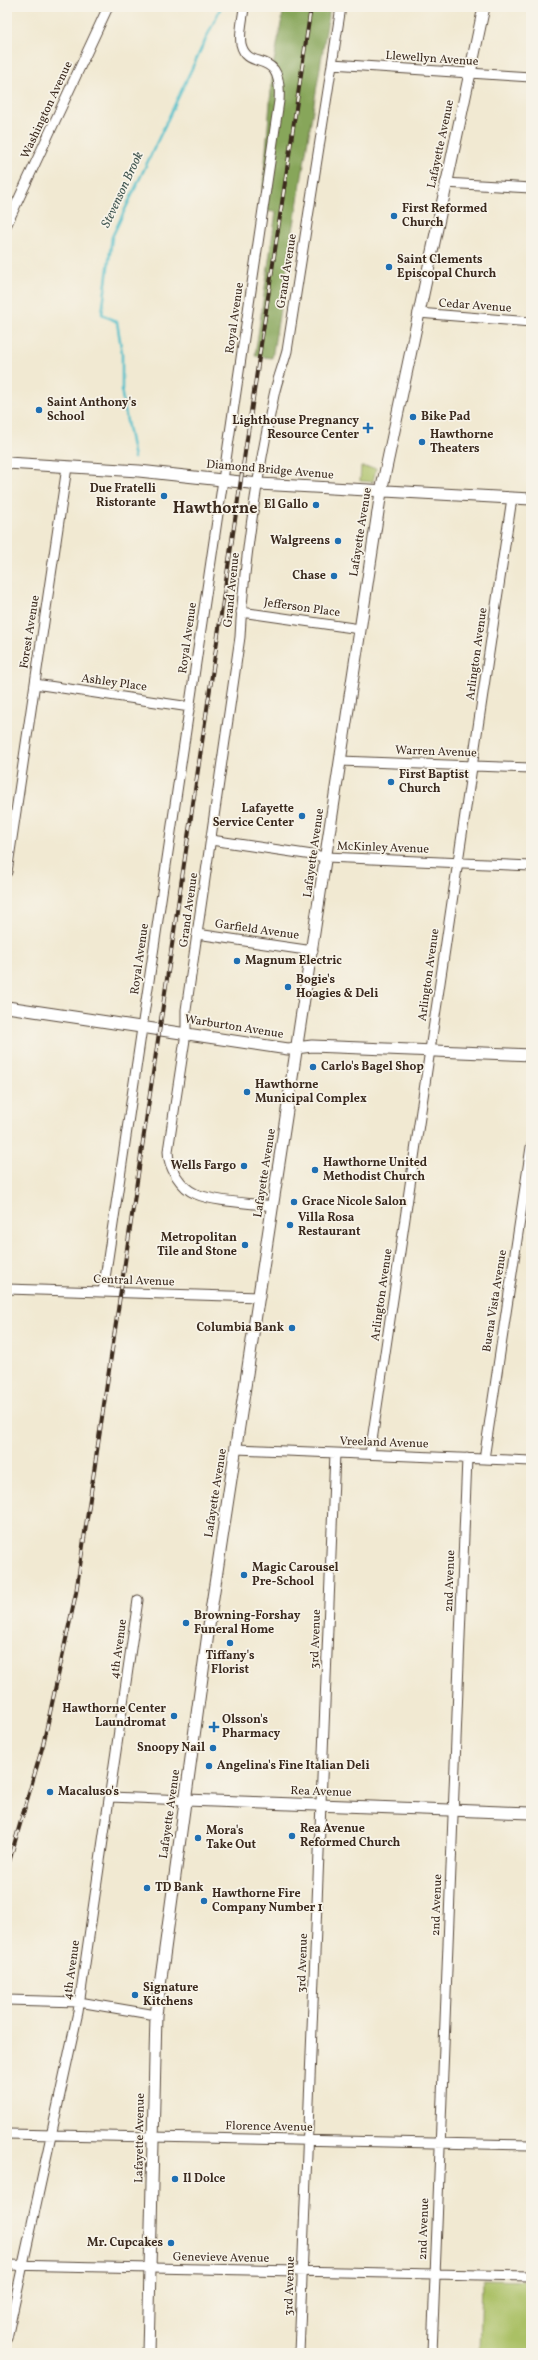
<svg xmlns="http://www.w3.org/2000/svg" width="538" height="2360" font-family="Vollkorn,serif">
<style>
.green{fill:#aac065;stroke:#727542}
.forest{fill:#87a65a;stroke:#61683c}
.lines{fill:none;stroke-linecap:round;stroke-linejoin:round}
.stream{stroke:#52bfca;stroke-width:2.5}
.minor-casing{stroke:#564739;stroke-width:11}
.tertiary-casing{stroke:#564739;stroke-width:13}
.minor{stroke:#fff;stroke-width:9}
.tertiary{stroke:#fff;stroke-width:11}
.rail-casing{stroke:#3b2a1e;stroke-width:4}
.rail{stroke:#f7f3e8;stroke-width:2.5;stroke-dasharray:8;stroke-linecap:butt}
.poi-dot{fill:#1f6fb2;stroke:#f7f3e8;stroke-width:1.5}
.labels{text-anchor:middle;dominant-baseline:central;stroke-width:3.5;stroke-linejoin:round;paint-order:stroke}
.street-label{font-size:12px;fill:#3b2a1e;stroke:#f7f3e8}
.poi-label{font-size:12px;font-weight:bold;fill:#3b2a1e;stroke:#f7f3e8;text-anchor:start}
.water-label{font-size:13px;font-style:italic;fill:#425752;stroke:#f7f3e8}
.district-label{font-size:16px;font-weight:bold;fill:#3b2a1e;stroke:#f7f3e8}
</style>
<rect width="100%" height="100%" fill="#f7f3e8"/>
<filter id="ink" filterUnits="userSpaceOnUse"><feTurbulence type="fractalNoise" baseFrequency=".025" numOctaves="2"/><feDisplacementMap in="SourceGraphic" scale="8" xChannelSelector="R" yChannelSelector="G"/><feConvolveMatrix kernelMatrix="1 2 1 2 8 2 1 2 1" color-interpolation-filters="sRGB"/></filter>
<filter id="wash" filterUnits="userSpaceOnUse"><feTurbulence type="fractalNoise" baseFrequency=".012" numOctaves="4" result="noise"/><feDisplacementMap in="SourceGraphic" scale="16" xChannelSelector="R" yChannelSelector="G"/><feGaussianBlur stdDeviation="0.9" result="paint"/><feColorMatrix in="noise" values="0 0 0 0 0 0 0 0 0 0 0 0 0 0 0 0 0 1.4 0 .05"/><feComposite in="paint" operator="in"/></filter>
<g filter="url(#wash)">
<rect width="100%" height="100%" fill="#f1e9d2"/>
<path class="green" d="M361,467L376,468L373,482L360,481Z
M482,2280L531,2281V2353H480Z"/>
<path class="forest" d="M284,7H330L272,358L255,356L276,212L261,211L273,67Z"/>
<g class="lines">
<path class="stream" d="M134,458L122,395V353L117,322L102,314L112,237L221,7"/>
</g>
</g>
<g filter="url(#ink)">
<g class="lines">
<g class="minor-casing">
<path id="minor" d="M332,64L531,77
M445,183L531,188
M7,224L108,7
M418,313L531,322
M241,612L360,629
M35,684L190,707
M340,761L531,768
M211,840L326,857L531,866
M7,872L67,467
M197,934L313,951
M273,1206C252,1203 215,1202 196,1194C181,1188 168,1167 168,1151L186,1033V1010L240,637C244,558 258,472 274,395C277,380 283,366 287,351L341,7
M7,1289L260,1297
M103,1292L279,101C283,45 248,74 241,44C239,32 243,19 244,7
M236,1449L531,1461
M370,1454L512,498
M484,1459L531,1147
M110,1797L186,1800
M7,2000L79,2002L156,2015
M7,2134L531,2145
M7,2265L531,2276
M7,2338L78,2012L138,1600
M299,2353L335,1453
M432,2353L467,1458"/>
</g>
<g class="tertiary-casing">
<path id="tertiary" d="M7,463L139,471L259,484L531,499
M7,1007L288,1049L312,1046L531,1055
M186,1800L531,1813
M148,2353L156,2015L212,1604L381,492L484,7"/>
</g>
<use href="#minor" class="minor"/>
<use href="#tertiary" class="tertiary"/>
<g class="rail-casing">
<path id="rail" d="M7,1869L43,1745L76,1593L311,7"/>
</g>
<use href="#rail" class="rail"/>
</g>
</g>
<g class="poi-dot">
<circle cx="394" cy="216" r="4"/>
<circle cx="389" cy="267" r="4"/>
<circle cx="39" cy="410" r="4"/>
<circle cx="413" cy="417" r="4"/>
<path d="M366 422h4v4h4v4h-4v4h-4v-4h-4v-4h4z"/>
<circle cx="422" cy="442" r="4"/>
<circle cx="164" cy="496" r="4"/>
<circle cx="316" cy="505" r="4"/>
<circle cx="338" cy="541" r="4"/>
<circle cx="334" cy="576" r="4"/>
<circle cx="391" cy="782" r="4"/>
<circle cx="302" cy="816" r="4"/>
<circle cx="237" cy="961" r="4"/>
<circle cx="288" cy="987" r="4"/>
<circle cx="313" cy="1067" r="4"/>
<circle cx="247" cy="1092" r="4"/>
<circle cx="244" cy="1166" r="4"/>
<circle cx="315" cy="1170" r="4"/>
<circle cx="294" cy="1202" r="4"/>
<circle cx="290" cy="1225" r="4"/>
<circle cx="245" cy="1245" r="4"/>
<circle cx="292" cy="1328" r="4"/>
<circle cx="244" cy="1575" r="4"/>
<circle cx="186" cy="1623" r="4"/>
<circle cx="230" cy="1643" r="4"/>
<circle cx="174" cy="1716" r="4"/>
<path d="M212 1721h4v4h4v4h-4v4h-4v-4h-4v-4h4z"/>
<circle cx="213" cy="1748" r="4"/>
<circle cx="209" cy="1766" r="4"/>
<circle cx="50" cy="1792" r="4"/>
<circle cx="292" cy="1836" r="4"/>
<circle cx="198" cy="1838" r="4"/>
<circle cx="147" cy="1888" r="4"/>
<circle cx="204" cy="1901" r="4"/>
<circle cx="135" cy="1995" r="4"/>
<circle cx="175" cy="2179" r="4"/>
<circle cx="171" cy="2243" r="4"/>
</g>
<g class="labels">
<g class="street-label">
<text transform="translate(432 59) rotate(4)">Llewellyn Avenue</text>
<text transform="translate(47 110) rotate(-65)">Washington Avenue</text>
<text transform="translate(441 144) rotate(-78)">Lafayette Avenue</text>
<text transform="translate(287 271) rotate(-81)">Grand Avenue</text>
<text transform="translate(475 306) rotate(4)">Cedar Avenue</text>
<text transform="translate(235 318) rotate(-82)">Royal Avenue</text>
<text transform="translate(270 470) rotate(5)">Diamond Bridge Avenue</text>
<text transform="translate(361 532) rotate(-81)">Lafayette Avenue</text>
<text transform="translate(232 590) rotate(-84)">Grand Avenue</text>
<text transform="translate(302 608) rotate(8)">Jefferson Place</text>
<text transform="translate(30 632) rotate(-81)">Forest Avenue</text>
<text transform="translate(188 638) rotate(-82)">Royal Avenue</text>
<text transform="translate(477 654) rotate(-82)">Arlington Avenue</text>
<text transform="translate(114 683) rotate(8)">Ashley Place</text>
<text transform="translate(436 752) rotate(2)">Warren Avenue</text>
<text transform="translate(383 848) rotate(2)">McKinley Avenue</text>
<text transform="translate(314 853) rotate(-82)">Lafayette Avenue</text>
<text transform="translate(189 910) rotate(-82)">Grand Avenue</text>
<text transform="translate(257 930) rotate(8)">Garfield Avenue</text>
<text transform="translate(140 959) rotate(-82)">Royal Avenue</text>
<text transform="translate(429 975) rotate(-82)">Arlington Avenue</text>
<text transform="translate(234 1027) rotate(9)">Warburton Avenue</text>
<text transform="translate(265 1173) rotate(-81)">Lafayette Avenue</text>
<text transform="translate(134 1281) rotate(2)">Central Avenue</text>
<text transform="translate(382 1295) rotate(-82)">Arlington Avenue</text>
<text transform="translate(495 1301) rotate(-81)">Buena Vista Avenue</text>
<text transform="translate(384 1443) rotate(2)">Vreeland Avenue</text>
<text transform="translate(216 1493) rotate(-81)">Lafayette Avenue</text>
<text transform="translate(450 1581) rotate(-88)">2nd Avenue</text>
<text transform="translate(316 1639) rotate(-88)">3rd Avenue</text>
<text transform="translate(119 1649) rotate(-82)">4th Avenue</text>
<text transform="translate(321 1792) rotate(2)">Rea Avenue</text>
<text transform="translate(170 1814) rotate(-82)">Lafayette Avenue</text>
<text transform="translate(437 1905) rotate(-88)">2nd Avenue</text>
<text transform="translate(303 1963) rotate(-88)">3rd Avenue</text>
<text transform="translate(72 1970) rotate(-82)">4th Avenue</text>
<text transform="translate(269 2127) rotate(1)">Florence Avenue</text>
<text transform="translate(140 2138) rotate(-89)">Lafayette Avenue</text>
<text transform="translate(424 2229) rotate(-88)">2nd Avenue</text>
<text transform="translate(221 2258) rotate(1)">Genevieve Avenue</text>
<text transform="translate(290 2286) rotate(-88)">3rd Avenue</text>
</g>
<g class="poi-label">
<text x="402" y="209">First Reformed<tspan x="402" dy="14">Church</tspan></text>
<text x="397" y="260">Saint Clements<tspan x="397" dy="14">Episcopal Church</tspan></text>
<text x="47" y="403">Saint Anthony's<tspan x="47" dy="14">School</tspan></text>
<text x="421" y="417">Bike Pad</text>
<text x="359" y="421" text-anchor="end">Lighthouse Pregnancy<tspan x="359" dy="14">Resource Center</tspan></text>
<text x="430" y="435">Hawthorne<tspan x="430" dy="14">Theaters</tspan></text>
<text x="156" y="489" text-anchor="end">Due Fratelli<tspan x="156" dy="14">Ristorante</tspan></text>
<text x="308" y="505" text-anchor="end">El Gallo</text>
<text x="330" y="541" text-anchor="end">Walgreens</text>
<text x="326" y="576" text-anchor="end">Chase</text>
<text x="399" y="775">First Baptist<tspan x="399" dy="14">Church</tspan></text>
<text x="294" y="809" text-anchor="end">Lafayette<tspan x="294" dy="14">Service Center</tspan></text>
<text x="245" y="961">Magnum Electric</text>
<text x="296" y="980">Bogie's<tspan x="296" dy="14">Hoagies &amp; Deli</tspan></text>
<text x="321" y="1067">Carlo's Bagel Shop</text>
<text x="255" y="1085">Hawthorne<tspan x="255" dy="14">Municipal Complex</tspan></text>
<text x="323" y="1163">Hawthorne United<tspan x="323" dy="14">Methodist Church</tspan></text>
<text x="236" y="1166" text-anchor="end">Wells Fargo</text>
<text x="302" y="1202">Grace Nicole Salon</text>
<text x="298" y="1218">Villa Rosa<tspan x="298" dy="14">Restaurant</tspan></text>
<text x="237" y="1238" text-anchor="end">Metropolitan<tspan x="237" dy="14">Tile and Stone</tspan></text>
<text x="284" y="1328" text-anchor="end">Columbia Bank</text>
<text x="252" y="1568">Magic Carousel<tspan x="252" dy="14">Pre-School</tspan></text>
<text x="194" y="1616">Browning-Forshay<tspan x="194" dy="14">Funeral Home</tspan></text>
<text x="230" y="1656" text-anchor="middle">Tiffany's<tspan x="230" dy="14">Florist</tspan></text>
<text x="166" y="1709" text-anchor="end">Hawthorne Center<tspan x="166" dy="14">Laundromat</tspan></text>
<text x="222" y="1720">Olsson's<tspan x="222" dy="14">Pharmacy</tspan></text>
<text x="205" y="1748" text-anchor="end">Snoopy Nail</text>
<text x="217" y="1766">Angelina's Fine Italian Deli</text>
<text x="58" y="1792">Macaluso's</text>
<text x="300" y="1829">Rea Avenue<tspan x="300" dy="14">Reformed Church</tspan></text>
<text x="206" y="1831">Mora's<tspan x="206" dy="14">Take Out</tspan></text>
<text x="155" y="1888">TD Bank</text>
<text x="212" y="1894">Hawthorne Fire<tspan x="212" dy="14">Company Number 1</tspan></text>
<text x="143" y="1988">Signature<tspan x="143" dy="14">Kitchens</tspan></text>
<text x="183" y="2179">Il Dolce</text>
<text x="163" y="2243" text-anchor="end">Mr. Cupcakes</text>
</g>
<g class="water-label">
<text transform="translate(123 190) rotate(-65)">Stevenson Brook</text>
</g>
<g class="district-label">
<text x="215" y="509">Hawthorne</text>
</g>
</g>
<rect width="538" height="2360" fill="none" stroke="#f7f3e8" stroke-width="24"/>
</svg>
